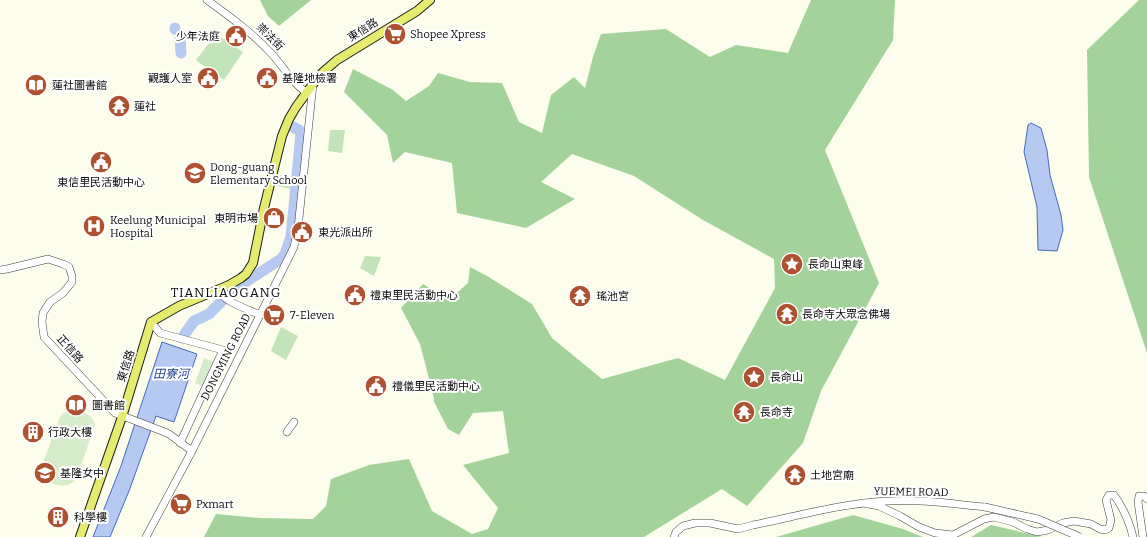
<svg xmlns="http://www.w3.org/2000/svg" width="1147" height="537" font-family="Bitter,'Noto Sans TC',serif">
<style>
.green{fill:#c3e4ba}
.forest{fill:#a3d39a}
.pitch{fill:#d7ecca}
.water{fill:#b6c9f0;stroke:#446ac0}
.lines{fill:none;stroke-linecap:round;stroke-linejoin:round}
.river{stroke:#b6c9f0;stroke-width:11}
.minor-casing{stroke:#3f3f3f;stroke-width:8}
.major-casing{stroke:#1d1d1d;stroke-width:10}
.minor{stroke:#fff;stroke-width:7}
.major{stroke:#e5eb6e;stroke-width:8}
.minor-bridge-casing{stroke:#3f3f3f;stroke-width:8;stroke-linecap:butt}
.minor-bridge{stroke:#fff;stroke-width:7}
.labels{text-anchor:middle;dominant-baseline:central;stroke-width:4;stroke-linejoin:round;paint-order:stroke}
.street-label{font-size:11px;fill:#0c0c0c;stroke:#fff}
.poi-label{font-size:11px;fill:#0c0c0c;stroke:#fff;text-anchor:start}
.water-label{font-size:12px;font-style:italic;fill:#223f91;stroke:#fff}
.quarter-label{font-size:13px;letter-spacing:1px;fill:#0c0c0c;stroke:#fff}
</style>
<rect width="100%" height="100%" fill="#fcfdec"/>
<path class="green" d="M216,34L218,35L243,52L224,80L201,64L196,60Z
M330,130H345L342,153L328,151Z
M279,175L293,178L291,189L277,186Z
M365,256L381,257L374,276L360,268Z
M281,327L298,336L286,360L271,351Z"/>
<path class="forest" d="M260,0H311L279,26L268,16Z
M811,0H895L893,40L825,150L879,283L821,391L803,443L747,506L722,489L644,537H204L216,514L260,518L313,519L326,506L331,479L369,465L409,459L432,511L472,534L488,529L498,508L463,465L509,453L503,411L473,413L459,435L448,429L434,402V398L420,344L401,308L423,284L449,300L468,283L470,267L487,276L532,304L552,338L602,379L678,358L725,380L775,288L774,259L703,220L634,176L572,154L541,182L575,199L526,228L457,213L452,163L405,152L393,163L387,135L344,92L353,69L393,90L406,101L429,86L438,73L470,82L502,83L519,122L542,133L551,95L574,77L585,88L593,57L601,34L666,29L710,57L736,45L788,53Z
M1139,0H1147V353L1089,177L1087,50Z
M853,515L903,529L923,537H776Z
M991,525L1042,537H971Z"/>
<path class="pitch" d="M204,358L217,363L205,388L195,383Z
M74,410C83,411 93,415 95,425L77,477C70,490 53,487 44,477L43,481L37,479L59,419L63,413Z"/>
<path class="water" d="M1031,123L1041,128L1047,150L1050,175L1061,215L1063,230L1057,251L1038,250L1037,207L1024,152L1028,125Z
M162,342L197,354L174,422L156,416L129,491L110,537H93L121,466Z"/>
<g class="lines">
<path class="river" d="M175,28V29
M180,37L181,53
M182,338L194,321L209,314L225,298L241,285L281,259L285,254L291,237L301,134L299,130L291,126"/>
<g class="minor-casing">
<path id="minor" d="M207,0C229,16 250,31 269,51C283,65 293,86 311,95
M0,270L7,269L48,259L63,264L69,267L72,276V282L63,293L50,302L43,313L42,322L44,337L115,413L162,431L169,434L192,451
M217,290C227,303 245,308 260,315
M151,322L160,333L223,350L180,443
M287,432L294,422
M863,503L879,506L900,516L919,527L935,533L953,535L984,519L994,517L1013,522L1027,529L1037,532L1048,530L1063,523L1074,521L1091,524L1100,529L1105,530L1109,528L1111,520L1106,500L1109,495H1114C1124,509 1129,520 1133,537
M146,537L192,451L294,247L298,228L313,84
M674,537L676,532L683,526L695,523H710L738,529L753,525C798,516 843,503 888,501C920,499 953,504 985,507
M1143,537L1138,502L1139,496H1144L1147,499"/>
</g>
<g class="major-casing">
<path id="major" d="M80,537L122,417L151,322L179,306L229,285L241,278L246,274L253,263L264,208L282,136L289,119L296,107L313,84L323,72L337,60L417,11L430,0"/>
</g>
<use href="#minor" class="minor"/>
<use href="#major" class="major"/>
<g class="minor-bridge-casing">
<path id="minor-bridge" d="M985,507L1038,519L1080,537"/>
</g>
<use href="#minor-bridge" class="minor-bridge"/>
</g>
<defs>
<g id="supermarket-disc" transform="scale(1.15)"><circle r="9.5" fill="#ae5131" stroke="#fff"/><path d="M-6-5.5h2.5l.6 2H6L4.5 2H-2.5L-4.4-4H-6ZM-1.5 3.2a1.3 1.3 0 1 0 .1 0ZM3 3.2a1.3 1.3 0 1 0 .1 0Z" fill="#fff"/></g>
<g id="civic-disc" transform="scale(1.15)"><circle r="9.5" fill="#ae5131" stroke="#fff"/><path d="M-.6-6.5H3V-4.5H.6V-3L4-1V1h2V6H-6V1h2V-1L-.6-3ZM-1.2 2.5V6h2.4V2.5Z" fill="#fff"/></g>
<g id="library-disc" transform="scale(1.15)"><circle r="9.5" fill="#ae5131" stroke="#fff"/><path d="M-6-4Q-3-5.5-.7-3.5V5Q-3 3-6 4ZM6-4Q3-5.5 .7-3.5V5Q3 3 6 4Z" fill="#fff"/></g>
<g id="temple-disc" transform="scale(1.15)"><circle r="9.5" fill="#ae5131" stroke="#fff"/><path d="M0-6L5-2H3V0L6.5 2.5H4V6H1.5V3h-3V6H-4V2.5H-6.5L-3 0V-2H-5Z" fill="#fff"/></g>
<g id="school-disc" transform="scale(1.15)"><circle r="9.5" fill="#ae5131" stroke="#fff"/><path d="M0-5L7-2L0 1L-7-2ZM-4 1L0 2.5L4 1V4Q0 6-4 4Z" fill="#fff"/></g>
<g id="shop-disc" transform="scale(1.15)"><circle r="9.5" fill="#ae5131" stroke="#fff"/><path d="M-5-2.5h2.3a2.7 3.5 0 0 1 5.4 0H5L5.5 6h-11ZM-1.5-2.5h3a1.5 2.3 0 0 0-3 0Z" fill="#fff"/></g>
<g id="hospital-disc" transform="scale(1.15)"><circle r="9.5" fill="#ae5131" stroke="#fff"/><path d="M-5-5h3v3.5h4V-5h3V5h-3V1.5h-4V5h-3Z" fill="#fff"/></g>
<g id="sight-disc" transform="scale(1.15)"><circle r="9.5" fill="#ae5131" stroke="#fff"/><path d="M0-6L1.8-2.2L6-1.7L2.9 1.2L3.7 5.4L0 3.3L-3.7 5.4L-2.9 1.2L-6-1.7L-1.8-2.2Z" fill="#fff"/></g>
<g id="building-disc" transform="scale(1.15)"><circle r="9.5" fill="#ae5131" stroke="#fff"/><path d="M-4-6H4V6H1V3H-1V6H-4ZM-2.5-4.3h1.7v1.8h-1.7ZM.8-4.3h1.7v1.8H.8ZM-2.5-1h1.7V.8h-1.7ZM.8-1h1.7V.8H.8Z" fill="#fff"/></g>
</defs>
<g fill-rule="evenodd">
<use href="#supermarket-disc" x="395" y="34"/>
<use href="#civic-disc" x="236" y="36"/>
<use href="#civic-disc" x="208" y="78"/>
<use href="#civic-disc" x="267" y="78"/>
<use href="#library-disc" x="36" y="85"/>
<use href="#temple-disc" x="119" y="106"/>
<use href="#civic-disc" x="101" y="162"/>
<use href="#school-disc" x="195" y="173"/>
<use href="#shop-disc" x="274" y="218"/>
<use href="#hospital-disc" x="94" y="226"/>
<use href="#civic-disc" x="302" y="232"/>
<use href="#sight-disc" x="792" y="264"/>
<use href="#civic-disc" x="355" y="295"/>
<use href="#temple-disc" x="580" y="296"/>
<use href="#temple-disc" x="787" y="314"/>
<use href="#supermarket-disc" x="274" y="315"/>
<use href="#sight-disc" x="754" y="377"/>
<use href="#civic-disc" x="376" y="386"/>
<use href="#library-disc" x="76" y="405"/>
<use href="#temple-disc" x="744" y="412"/>
<use href="#building-disc" x="33" y="432"/>
<use href="#school-disc" x="45" y="473"/>
<use href="#temple-disc" x="795" y="475"/>
<use href="#supermarket-disc" x="181" y="504"/>
<use href="#building-disc" x="58" y="517"/>
</g>
<g class="labels">
<g class="street-label">
<text transform="translate(363 30) rotate(-32)">東信路</text>
<text transform="translate(270 37) rotate(45)">崇法街</text>
<text transform="translate(70 349) rotate(48)">正信路</text>
<text transform="translate(226 357) rotate(-63)">DONGMING ROAD</text>
<text transform="translate(126 366) rotate(-72)">東信路</text>
<text transform="translate(911 492) rotate(1)">YUEMEI ROAD</text>
</g>
<g class="poi-label">
<text x="410" y="34">Shopee Xpress</text>
<text x="220" y="36" text-anchor="end">少年法庭</text>
<text x="192" y="78" text-anchor="end">觀護人室</text>
<text x="282" y="78">基隆地檢署</text>
<text x="52" y="85">蓮社圖書館</text>
<text x="134" y="106">蓮社</text>
<text x="210" y="167">Dong-guang<tspan x="210" dy="13">Elementary School</tspan></text>
<text x="101" y="182" text-anchor="middle">東信里民活動中心</text>
<text x="258" y="218" text-anchor="end">東明市場</text>
<text x="110" y="220">Keelung Municipal<tspan x="110" dy="13">Hospital</tspan></text>
<text x="318" y="232">東光派出所</text>
<text x="808" y="264">長命山東峰</text>
<text x="370" y="295">禮東里民活動中心</text>
<text x="596" y="296">瑤池宮</text>
<text x="802" y="314">長命寺大眾念佛場</text>
<text x="290" y="315">7-Eleven</text>
<text x="770" y="377">長命山</text>
<text x="392" y="386">禮儀里民活動中心</text>
<text x="92" y="405">圖書館</text>
<text x="760" y="412">長命寺</text>
<text x="48" y="432">行政大樓</text>
<text x="60" y="473">基隆女中</text>
<text x="810" y="475">土地宮廟</text>
<text x="196" y="504">Pxmart</text>
<text x="74" y="517">科學樓</text>
</g>
<g class="water-label">
<text x="171" y="374">田寮河</text>
</g>
<g class="quarter-label">
<text x="226" y="292">TIANLIAOGANG</text>
</g>
</g>
</svg>
